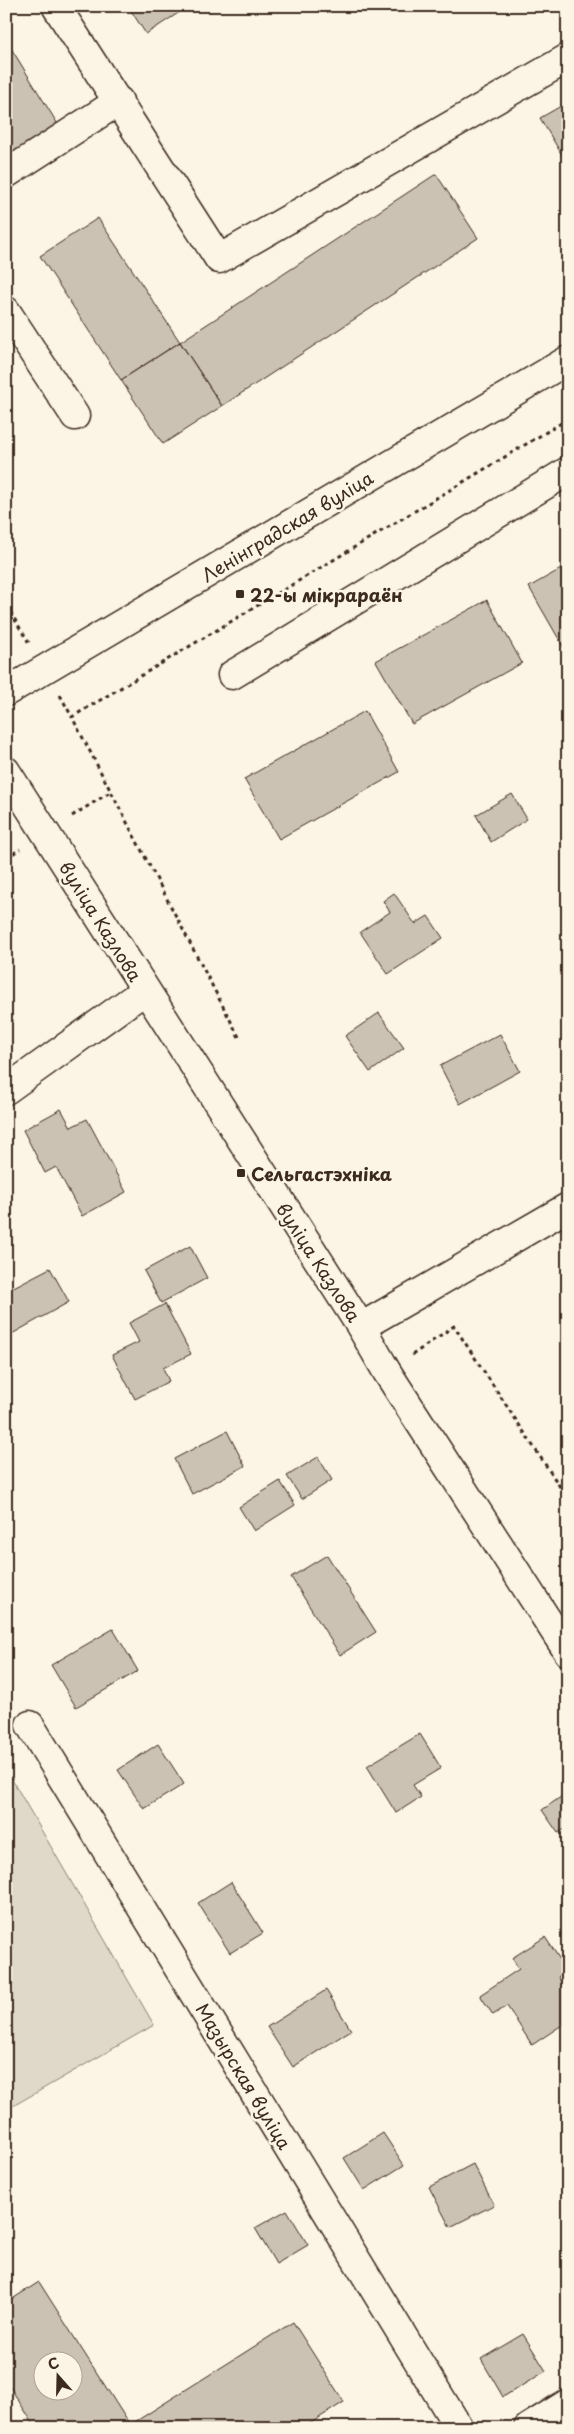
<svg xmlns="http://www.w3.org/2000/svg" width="574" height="2434" font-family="'Playpen Sans',sans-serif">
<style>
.green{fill:#e0d8c8;stroke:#8e8173}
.building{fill:#ccc2b3;stroke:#3b2a1e;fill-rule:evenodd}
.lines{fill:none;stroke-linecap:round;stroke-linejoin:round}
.minor-casing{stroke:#3b2a1e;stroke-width:31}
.major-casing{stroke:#3b2a1e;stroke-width:31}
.path{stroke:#3b2a1e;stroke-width:3;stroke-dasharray:4 4;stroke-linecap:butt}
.minor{stroke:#fcf5e5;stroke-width:28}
.major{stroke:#fcf5e5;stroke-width:28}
.poi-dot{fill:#3b2a1e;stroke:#fcf5e5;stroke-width:2}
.labels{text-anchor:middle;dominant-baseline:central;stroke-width:5;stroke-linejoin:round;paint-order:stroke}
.street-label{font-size:18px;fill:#3b2a1e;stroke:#fcf5e5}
.poi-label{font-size:18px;font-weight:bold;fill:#3b2a1e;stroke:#fcf5e5;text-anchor:start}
</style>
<rect width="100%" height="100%" fill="#fcf5e5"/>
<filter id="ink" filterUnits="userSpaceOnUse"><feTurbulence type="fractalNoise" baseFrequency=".02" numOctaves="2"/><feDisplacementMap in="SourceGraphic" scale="10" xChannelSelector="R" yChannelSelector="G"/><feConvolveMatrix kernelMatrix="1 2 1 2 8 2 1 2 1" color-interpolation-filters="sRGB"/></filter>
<g filter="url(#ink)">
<path class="green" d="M6,1769L154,2025L6,2110Z"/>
<path class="building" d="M128,6H185L186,8L146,34Z
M6,40L62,131L6,166Z
M568,102V165L540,118Z
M436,174L478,238L222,406L180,342Z
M98,218L180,342L121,380L40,256Z
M180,342L222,406L163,444L121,380Z
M568,565V655L529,587Z
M487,600L522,663L412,724L376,661Z
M365,711L399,772L279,839L244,779Z
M512,794L527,819L491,842L476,815Z
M394,893L415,924L428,916L443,938L388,974L360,932L390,912L383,901Z
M379,1013L404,1048L370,1072L345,1036Z
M500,1034L520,1071L460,1104L440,1066Z
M61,1109L71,1127L87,1119L126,1192L82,1216L56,1167L45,1173L23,1130Z
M190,1246L207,1278L161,1303L144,1271Z
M50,1268L69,1302L10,1335L6,1328V1291Z
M165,1304L191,1354L163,1368L169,1381L135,1399L112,1355L139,1342L129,1323Z
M227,1431L245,1466L192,1494L174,1459Z
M318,1457L332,1480L302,1499L287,1476Z
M280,1481L295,1505L254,1531L239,1507Z
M327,1555L376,1632L340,1655L291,1577Z
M113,1629L138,1671L76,1707L51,1665Z
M420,1734L441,1768L413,1785L421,1797L396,1813L367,1766Z
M158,1744L184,1784L144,1809L118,1770Z
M568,1792V1827L558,1833L542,1810Z
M231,1882L263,1933L230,1953L198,1903Z
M545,1937L567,1970L558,1977L568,1992V2021L532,2045L507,2006L493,2015L480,1995L519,1969L512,1958Z
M326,1990L351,2030L293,2067L267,2027Z
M383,2133L404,2165L364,2190L344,2158Z
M473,2164L494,2205L450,2227L429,2187Z
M287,2210L308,2245L276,2264L255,2228Z
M39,2282L130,2425L293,2322L344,2402L303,2428H36L6,2381V2303ZM42,2362H72V2392H42Z
M523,2334L546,2371L503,2397L481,2359Z"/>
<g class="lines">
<g class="minor-casing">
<path id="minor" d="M56,6L219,259L568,58
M6,174L119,101
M6,311L75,416
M232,675L568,471
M6,1090L144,991
M361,1327L568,1207
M30,1725L459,2428
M528,2428L568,2403"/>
</g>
<g class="major-casing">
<path id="major" d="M6,692L568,360
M6,771L361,1327L387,1372L568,1652"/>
</g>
<path class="path" d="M6,605L29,643
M60,695L72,717
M72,816L112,791
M6,858L20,849
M239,1037L72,717L568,419
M412,1355L454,1326L568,1499"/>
<use href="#minor" class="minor"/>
<use href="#major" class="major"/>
</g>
</g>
<g class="poi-dot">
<rect x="235" y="589" width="10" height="10" rx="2.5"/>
<rect x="236" y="1168" width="10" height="10" rx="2.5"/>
</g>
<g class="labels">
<g class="street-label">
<text transform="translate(287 526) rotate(-31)">Ленінградская вуліца</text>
<text transform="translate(101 921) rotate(58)">вуліца Казлова</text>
<text transform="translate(319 1262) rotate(57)">вуліца Казлова</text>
<text transform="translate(244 2076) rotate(59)">Мазырская вуліца</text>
</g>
<g class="poi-label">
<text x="250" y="594">22-ы мікрараён</text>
<text x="251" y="1173">Сельгастэхніка</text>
</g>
</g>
<rect width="574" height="2434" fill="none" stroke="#fcf5e5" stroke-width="25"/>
<rect x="12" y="12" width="549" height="2409" fill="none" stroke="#3b2a1e" stroke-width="2" filter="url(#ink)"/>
<g transform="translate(58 2376) rotate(340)"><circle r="24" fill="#fcf5e5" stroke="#afa495"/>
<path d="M0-4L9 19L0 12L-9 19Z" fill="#3b2a1e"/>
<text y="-8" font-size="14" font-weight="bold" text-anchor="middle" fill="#3b2a1e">С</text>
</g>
</svg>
